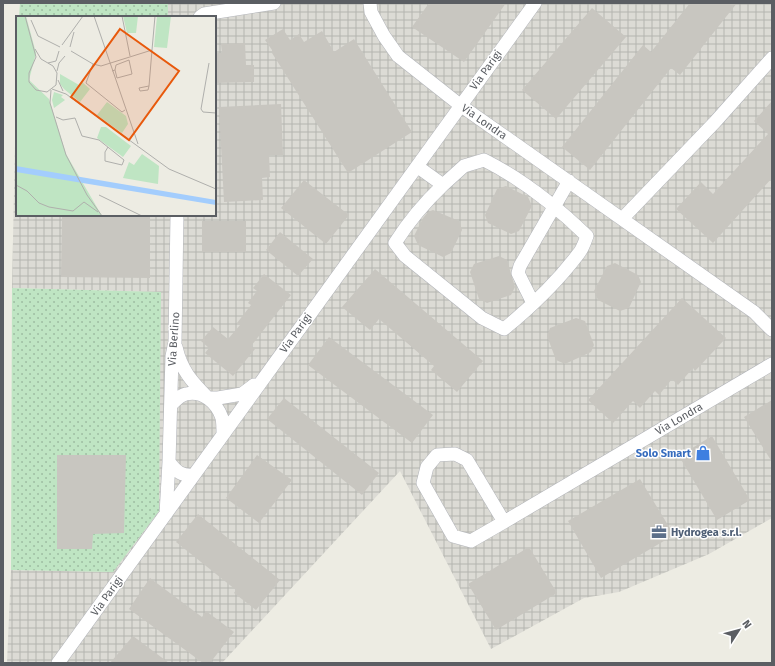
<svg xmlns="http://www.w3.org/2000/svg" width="775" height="666" font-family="'Fira Sans',sans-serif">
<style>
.industrial{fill:url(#industrial-grid)}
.grass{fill:url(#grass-dots)}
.building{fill:#c8c6c0}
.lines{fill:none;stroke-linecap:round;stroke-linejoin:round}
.minor-casing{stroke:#b3b5ba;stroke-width:14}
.minor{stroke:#fff;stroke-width:13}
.labels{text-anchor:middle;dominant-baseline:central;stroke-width:3;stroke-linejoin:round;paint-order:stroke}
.street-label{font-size:11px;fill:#5b5e63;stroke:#fff}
.shop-label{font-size:11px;font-weight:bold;fill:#366cbe;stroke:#fff;text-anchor:end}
.service-label{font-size:11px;font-weight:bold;fill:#4e5e75;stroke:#fff;text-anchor:start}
.inset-road{fill:none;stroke:#afafac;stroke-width:1}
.view{fill:#e8590c;fill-opacity:0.15;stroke:#e8590c;stroke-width:2}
.inset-edge{fill:none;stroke:#5b5e63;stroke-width:2}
</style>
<defs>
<pattern id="industrial-grid" width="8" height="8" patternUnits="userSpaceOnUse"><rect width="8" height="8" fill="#dcdbd5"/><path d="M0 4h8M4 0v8" fill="none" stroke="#b5b5b0"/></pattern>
<pattern id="grass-dots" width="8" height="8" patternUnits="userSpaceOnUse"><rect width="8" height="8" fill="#bfe5c3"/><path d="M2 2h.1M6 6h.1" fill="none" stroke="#9ebda2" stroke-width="1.8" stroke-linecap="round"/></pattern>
</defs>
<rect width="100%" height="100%" fill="#edece3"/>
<path class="industrial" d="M168,3H772V518L709,554L619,592L584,598L491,649L400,471L222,663H7L11,570L113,572L161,292L12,288L16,95H17V215H215V17H168Z"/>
<path class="grass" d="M20,3H168V17H19Z
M12,288L161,292L159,511L113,572L11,570Z"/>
<path class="building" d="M429,3H506L464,62L412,27Z
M690,3H737L680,75L671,68L590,170L562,147L643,45L651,52Z
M592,8L626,37L556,119L522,90Z
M283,29L290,40L299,34L304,42L322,31L334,52L354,39L412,132L348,173L272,53V50L265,40Z
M245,43L246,65H254V82L215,83V53H222L221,44Z
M772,101V178L713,243L676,209L701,182L713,194L768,134L754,121Z
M281,104L283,155H269L270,177L262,178L263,200L224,202L219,107Z
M304,180L349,215L326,244L281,208Z
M506,186L528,197L532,206L519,231L511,234L488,223L485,215L497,189Z
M433,210L459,221L462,230L451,253L443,257L418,245L414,236L423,218L428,212Z
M62,215H150V278L61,277Z
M202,221H246V252H202Z
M280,232L313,259L298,276L266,250Z
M499,256L507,260L515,287L511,295L487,303L479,299L470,272L474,264Z
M615,263L638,275L641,282L629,308L620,311L598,300L594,291L607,266Z
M375,269L483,361L457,392L431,370L434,366L379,319L370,330L342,307Z
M264,274L291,295L251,346L255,349L233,376L205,353L209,348L201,341L213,327L228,339L240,325L237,323L251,305L248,303L257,291L253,288Z
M682,298L726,338L695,371L693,368L678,385L672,379L659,395L655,391L640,408L633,401L613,423L588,400Z
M576,318L585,321L594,345L591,352L565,364L556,360L547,336L550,328Z
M329,337L433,415L412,443L308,365Z
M284,398L379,473L362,495L267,419Z
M772,400V462L744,417Z
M712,436L750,500L717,520L679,456Z
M57,455H126L124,533L93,534L92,549H57Z
M257,455L292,480L259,523L226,498Z
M640,479L674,535L601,578L568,521Z
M198,514L280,580L256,610L234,593L236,590L176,542Z
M529,547L557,593L496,630L468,584Z
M150,578L202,617L206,611L234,632L210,663H203L129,609Z
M133,636L169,663H110Z"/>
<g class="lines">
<g class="minor-casing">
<path id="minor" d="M370,3L371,12L384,36L398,56L460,105L754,312L772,330
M200,17L204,14L274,3
M418,167L443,185L464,166L484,160C522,179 556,206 587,236C585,241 583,248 579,253C558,281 531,307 504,329L482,318L405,256L395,243C409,221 424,203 443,185
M177,215L175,342L172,356L169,462C177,472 181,476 194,475
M622,219L715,122L772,58
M533,303L518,273L520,266L569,181
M176,347C181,370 192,382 208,398H218L242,394L254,385
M171,405C175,401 180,395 186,394C203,390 217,403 222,418C223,423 223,429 223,434
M166,514L169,462
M504,522L467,460L455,454L437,455L427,467L423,483L453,536L471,541L504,522L772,364
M58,663L535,3"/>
</g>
<use href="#minor" class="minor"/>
</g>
<defs>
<g id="shop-bare" transform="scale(1.2)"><path d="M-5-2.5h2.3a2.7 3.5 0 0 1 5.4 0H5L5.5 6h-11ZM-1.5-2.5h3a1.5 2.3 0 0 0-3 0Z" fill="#3f7fe0" stroke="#fff" stroke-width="2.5" paint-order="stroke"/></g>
<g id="office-bare" transform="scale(1.2)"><path d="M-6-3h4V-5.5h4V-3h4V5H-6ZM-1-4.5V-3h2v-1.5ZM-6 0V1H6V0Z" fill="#5c6f8a" stroke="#fff" stroke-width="2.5" paint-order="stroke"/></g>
</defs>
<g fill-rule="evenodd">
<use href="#shop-bare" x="703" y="453"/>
<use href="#office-bare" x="659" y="532"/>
</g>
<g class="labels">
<g class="street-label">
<text transform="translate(486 70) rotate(-54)">Via Parigi</text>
<text transform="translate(484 122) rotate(35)">Via Londra</text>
<text transform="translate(296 333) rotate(-54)">Via Parigi</text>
<text transform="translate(174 339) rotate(-86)">Via Berlino</text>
<text transform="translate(679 419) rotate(-30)">Via Londra</text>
<text transform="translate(107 596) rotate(-54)">Via Parigi</text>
</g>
<g class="shop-label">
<text x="691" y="453">Solo Smart</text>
</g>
<g class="service-label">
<text x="671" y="532">Hydrogea s.r.l.</text>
</g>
</g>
<g transform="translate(16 16)">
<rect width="200" height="200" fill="#edece3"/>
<path d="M107,0H122L120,17H111ZM141,0H155L151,32L138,31ZM44,58L63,69L66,66L74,73L64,86L48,73L44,68ZM38,76L47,79L45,81L49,84L38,92L36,84ZM91,86L110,100L112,108L106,117L81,99ZM85,111H90L115,130L107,141L81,122ZM126,138L143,150L142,168L107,162L113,146L118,149Z" fill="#bfe5c3"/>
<path d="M0,0H10L20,37L13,64L33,83L50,138L86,200H0Z" fill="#bfe5c3"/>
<path d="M0,150L200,184V189L0,156Z" fill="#a3cdfd"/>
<path class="inset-road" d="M9,0L20,41L13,57V66L20,74L31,76L40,69L41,57L37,50L25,43L19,33M78,0L122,128M106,0L114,40M15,4L22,20L44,31M46,29L67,0M54,31L58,16M55,35L77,48L85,50L136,34M32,47L40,45L43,35M193,47L185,93L187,96L200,97M77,48L70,67L106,96L109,94M41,55L43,47L49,40M96,55L99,54L100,49L113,44L116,58L101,62L99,54M42,64L47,75M133,70L123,72L124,75L132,74L133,70L136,34L139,0M36,73L50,78L153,153L200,173M35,74L34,87L50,139L71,179L86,200M40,101L47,104L59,102L66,120L83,124L108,144L106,149L89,145V136L92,131M0,169L11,175L23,187L33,191L57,195L68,186L82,196M83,179L126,200"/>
<path class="view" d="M104,13L163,55L113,124L55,81Z"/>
<rect width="200" height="200" class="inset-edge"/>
</g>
<rect width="775" height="666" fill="none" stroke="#5b5e63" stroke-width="8"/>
<g transform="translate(739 630) rotate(54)" stroke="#ffffff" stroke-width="3" paint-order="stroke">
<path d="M0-3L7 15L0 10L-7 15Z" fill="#5b5e63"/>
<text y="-6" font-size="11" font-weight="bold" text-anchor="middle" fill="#5b5e63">N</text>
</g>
</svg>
